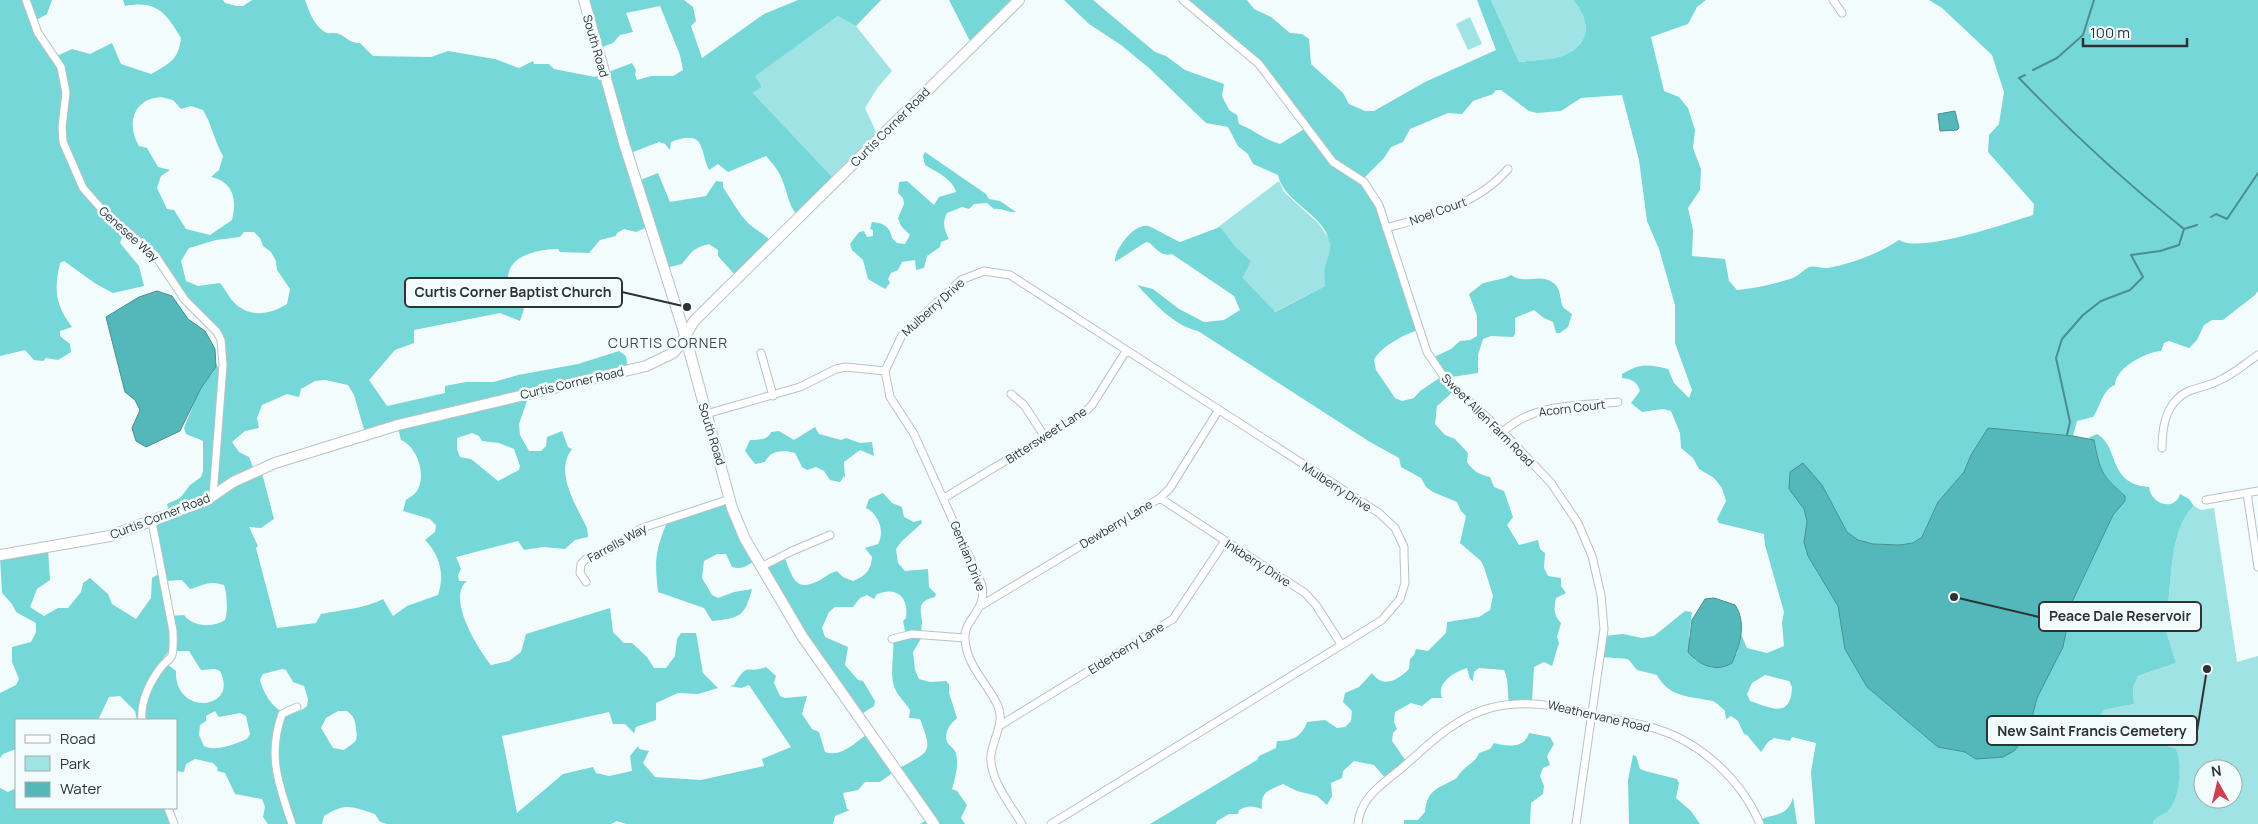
<svg xmlns="http://www.w3.org/2000/svg" width="2258" height="824" font-family="Manrope,sans-serif">
<style>
.green{fill:#9fe3e4;fill-rule:evenodd}
.forest{fill:#76d7d9;fill-rule:evenodd}
.water{fill:#54b7b9;stroke:#498f90}
.lines{fill:none;stroke-linecap:round;stroke-linejoin:round}
.stream{stroke:#498f90;stroke-width:2}
.street-casing{stroke:#bac2c2;stroke-width:9}
.secondary-casing{stroke:#bac2c2;stroke-width:12}
.street{stroke:#fff;stroke-width:7}
.secondary{stroke:#fff;stroke-width:10}
.labels{text-anchor:middle;dominant-baseline:central;stroke-width:5;stroke-linejoin:round;paint-order:stroke}
.street-label{font-size:12px;fill:#2f3232;stroke:#f3fcfc}
.neighbourhood-label{font-size:14px;letter-spacing:1px;fill:#414848;stroke:#f3fcfc}
.leader{fill:none;stroke:#2f3232;stroke-width:2}
.callout-dot{fill:#2f3232;stroke:#f3fcfc;stroke-width:2}
.callout{fill:#f3fcfc;stroke:#2f3232;stroke-width:2}
.callout-label{font-size:14px;text-anchor:middle;font-weight:bold;fill:#2f3232}
</style>
<rect width="100%" height="100%" fill="#f3fcfc"/>
<path class="green" d="M1491,0H1573C1591,21 1592,45 1562,56C1549,60 1532,60 1519,62Z
M838,16L856,26L892,71L878,87L865,108L878,136L835,180L753,93L762,87L754,76Z
M1470,17L1482,44L1468,50L1456,24Z
M1279,181L1284,192L1319,224L1329,239L1330,257L1325,268V286L1274,312L1243,278L1251,261L1235,246L1220,228H1217Z
M2194,506L2201,510L2214,508L2237,662L2258,656V824H2153L2156,818L2167,811L2175,748L2109,732L2100,725L2097,717L2104,710L2134,704L2133,688L2138,676L2176,663L2159,608L2168,605C2172,574 2171,527 2194,506ZM2203,769H2233V799H2203Z"/>
<path class="forest" d="M0,0H52L47,14L33,22L57,56L72,49L90,54L112,43L121,64L151,74C169,64 179,59 181,38C166,12 156,0 125,6L123,0H223L225,3L237,6H243L252,0H305C309,11 315,28 327,33C331,34 335,32 339,34C347,37 349,43 360,43L373,56L431,57L448,51L495,59L519,68L533,61L534,64H549L554,69L595,77L632,63L636,70L635,74L637,80L651,76H673L683,70L680,55L660,6L626,13L633,32L620,35L613,43L597,49L584,0H684L693,7L696,21L691,26L702,58L764,14L798,0H881L856,26L838,16L755,76L762,87L753,93L835,180L797,215C788,204 788,194 783,182C780,172 773,164 766,156L728,172L718,164L709,170C699,148 706,129 671,142L670,150L665,144L659,142L628,154L638,181L658,173L670,202L706,196L716,181L723,182V187C731,199 739,214 749,224C756,230 764,234 771,241L736,276L718,256V250L709,244C691,249 692,252 682,264L665,268L650,226L636,232L624,229L617,233L616,236L600,240L589,253L560,252L558,249C515,250 490,271 524,309L520,321L500,313L414,330V343L395,350L369,380L387,406L445,393V386L466,382H494L518,375L578,364L619,351L626,356L628,369L527,394V401L519,424L520,435L529,451H541L546,446L547,437L562,431L568,447L572,449C554,472 576,505 587,528L588,537L575,540L565,549L543,547L524,550L518,541L456,557L461,569L458,575L459,581H467C446,598 478,649 491,665L509,661L521,652L526,634L610,608L613,632L624,643H632L647,657L654,668H666L675,656L677,639L681,633H696L703,673L718,688L698,694L678,693L656,703V720L636,727L634,733L625,724H613L609,712L502,736L517,813L563,774L593,767L596,773L609,776L632,771L630,756L638,746L639,749L649,751L643,763L655,777L701,780L764,766L762,759L791,747L749,685L741,688L730,686L734,685C749,660 746,675 766,667L776,676L774,683L780,696L785,698L807,696L802,714L812,729L819,732L825,752C842,758 857,741 870,732L894,772L880,782H865L858,790L843,793L847,809L850,810L835,816L833,824H626L617,821L611,824H387L380,822L375,814C351,807 347,802 324,816L322,824H268L263,817L265,807L262,799L235,794L225,773L217,771L218,768L213,763L195,759L186,764L184,772L176,771V720H137L135,711L120,696L109,697L98,720H16V749L3,754L0,758V693L16,685L19,679L12,662V647L31,642L36,632V623L16,612L12,604L2,593L0,557L48,549L50,580L37,589L30,607L44,616L58,608H68L81,592L83,583L90,578L108,594L112,604L136,619L151,598L152,578L162,572L155,524L171,517L167,504L180,498L190,485L201,477L203,471V441L186,434L184,428L200,388L214,371L215,362L221,373L222,340L184,298L167,271L125,228L120,243L139,266L144,286L113,293L96,284L64,261L60,263C54,290 55,304 72,327L60,331V336L70,344L71,352L58,360L46,358L43,361L34,360L25,350L0,356ZM161,97L173,100L181,109L191,106L203,110C212,125 214,140 223,156L219,170L211,177C234,182 237,200 232,220L210,235L186,229L174,210L167,209L157,188L161,176L170,170L158,167L147,148L139,146C126,124 133,99 161,97ZM244,232H254L260,238L263,246L271,252L276,261L277,270L290,289L287,304C268,316 246,318 231,299C227,293 224,288 220,283L198,286L186,281L181,261L189,248L216,240L240,237ZM325,380L348,385L354,395L365,433L397,424L401,440C417,447 426,473 418,489C416,494 410,497 406,500L403,511L430,519L436,525L435,532L425,540C440,555 445,575 438,595L407,606L393,616L383,599C367,608 341,610 321,614L316,623L277,628L256,548L258,546L249,527L261,528L274,519L262,473L254,470L249,457L239,452L232,442L245,431L259,428L257,418L262,405L287,394L299,397L301,389L315,381ZM472,433L479,436L482,441L499,443L514,449L520,466L519,470L498,481L471,459L460,457L457,449V438ZM182,580L190,589C205,585 208,580 224,585C227,593 228,612 225,620C213,628 193,627 184,615L170,616L165,581ZM169,651H189L201,670L215,669L220,671C240,710 174,717 176,671L162,660ZM282,669L286,670L293,682L304,686L308,699L307,706C284,725 266,702 260,680L263,674ZM215,711L219,717L240,713L246,716L250,734L247,739C235,744 216,752 204,746L199,735L200,725L206,721V716ZM338,711H347C354,716 355,720 356,728C358,743 356,741 344,750L333,748L321,728L326,718Z
M949,0H1018L972,45Z
M1064,0H1093L1155,52L1166,56L1185,70L1224,84L1222,96L1229,110L1237,115L1239,124C1254,130 1265,140 1280,144L1306,128L1271,78L1185,0H1247L1254,9L1271,17L1290,33L1302,34L1309,39L1311,64L1343,93L1349,104L1365,111H1374L1425,82L1496,50L1477,0H1491L1519,62C1533,60 1549,60 1562,56C1592,45 1591,21 1573,0H1706L1697,7L1688,24L1651,37L1664,91L1679,97L1688,108L1695,130L1693,148L1701,169L1700,190L1688,208L1693,230L1692,256L1725,259L1729,281L1737,290C1755,288 1775,284 1793,278C1799,275 1804,270 1809,267C1813,265 1823,269 1828,268C1853,263 1878,254 1899,240C1920,254 2007,223 2033,215L2034,204L1988,152L1989,135L1999,124L2004,92L1992,55L1942,8L1929,0H2258V291L2255,295L2223,320H2212L2204,325L2197,340L2189,348L2169,341L2164,343L2161,351C2146,352 2115,368 2115,385C2102,390 2101,406 2093,417L2077,421L2073,436L1988,429L1971,455L1964,472L1938,502L1922,537L1913,543L1899,545L1873,544L1858,540L1847,532L1822,485L1789,489L1804,509L1807,521L1804,542L1808,556L1838,606L1845,649L1867,687L1938,747L1965,752L1976,759L2029,729L2037,698L2063,647L2072,602L2113,515L2121,506L2125,496C2101,475 2100,470 2094,440L2088,438L2097,434C2120,447 2107,484 2149,487C2150,503 2174,513 2180,494L2189,499L2194,506C2171,527 2172,574 2168,605L2159,608L2176,663L2138,676L2133,688L2134,704L2104,710L2098,718L2101,725L2109,732L2175,748C2183,762 2180,801 2167,812C2161,816 2155,816 2153,824H1815L1811,772L1816,743L1792,737L1790,741L1774,738L1768,742L1761,752L1747,735L1744,734L1738,721L1731,716L1726,719L1725,711C1722,708 1717,703 1713,701C1690,696 1669,698 1657,675L1637,670C1634,667 1632,663 1629,660C1627,658 1607,658 1601,657L1604,636L1623,634L1642,638L1654,636L1685,611L1692,612L1689,637L1695,660L1712,668L1726,666L1737,653L1741,634L1747,648L1767,653L1784,646L1782,622L1784,612L1765,545L1764,534L1719,523L1717,519L1726,501L1722,488L1714,478L1699,469L1693,458L1681,448L1680,433L1671,411L1663,409L1642,412L1631,403L1640,391C1637,381 1631,379 1622,378V374C1640,363 1648,364 1668,369L1674,383L1689,398L1692,390L1675,343V305L1659,249L1647,221L1639,160L1622,95L1581,98L1561,111L1537,113L1529,111L1501,90H1496L1493,94L1473,101L1462,114L1448,113L1410,129L1403,142L1391,147L1384,158L1363,179L1373,193L1418,330C1405,334 1380,347 1374,360L1376,370L1395,398L1402,401L1414,398L1420,391L1441,377L1432,358L1451,349L1460,341L1470,340L1477,336V316L1469,294L1483,283L1505,278L1511,275C1524,285 1539,273 1552,282C1562,288 1559,298 1563,307C1565,309 1569,312 1572,314L1568,327L1560,333H1556L1553,322L1544,318L1534,310L1515,318V334L1513,337L1491,336L1483,339L1478,355V373L1445,378L1455,390L1437,406L1435,424L1445,435L1455,439L1468,453L1467,462C1473,471 1480,475 1490,477L1494,487L1504,491L1513,517L1507,525L1519,545L1538,540L1540,549L1545,553L1544,568L1548,576L1561,578V586L1566,593L1556,598C1554,608 1553,615 1561,623L1557,637L1559,643L1552,666L1544,662L1534,667L1532,701L1509,703C1507,691 1509,680 1504,670L1479,668L1474,672L1473,681L1470,679L1467,668C1454,672 1436,683 1442,698H1432L1422,706L1411,703L1395,712L1394,722L1397,729L1393,733L1392,741L1406,761L1386,779L1374,765L1354,761L1343,771L1342,778L1331,783L1332,796L1327,805L1317,796L1297,791L1283,784C1269,790 1260,792 1262,809C1253,806 1248,805 1239,810L1238,814H1229L1217,821L1216,824H1150L1257,760L1259,756L1276,748L1277,741C1292,741 1302,737 1307,722L1325,720L1337,728L1345,727L1351,721L1352,711L1343,702L1345,693L1359,687L1372,673C1383,689 1398,680 1409,669L1410,659L1414,655L1416,649L1428,651L1446,633L1447,622L1479,617L1490,610L1493,596L1484,567L1481,561L1460,543L1466,516L1461,511L1457,502L1433,492L1426,487L1421,478L1401,467L1399,458L1370,442L1198,331C1173,325 1155,304 1137,285L1153,289L1179,309L1204,322L1224,320L1240,310L1234,296L1172,254C1162,257 1156,249 1150,243L1146,242L1115,262C1114,250 1134,223 1148,226C1150,226 1175,240 1180,242L1220,227L1235,246L1251,261L1243,278L1275,312L1325,286C1325,280 1324,273 1325,267C1328,257 1331,252 1329,241C1324,214 1284,203 1278,175L1253,164L1248,154L1238,146L1228,127L1206,123L1149,68L1121,45L1089,24ZM1765,675L1789,681L1792,687C1791,719 1771,708 1750,701L1747,694L1752,683Z
M925,152L986,194L989,199L1000,201L1016,212C1008,213 1002,208 994,209L987,203L974,204L969,209L962,207L947,213C942,222 944,230 949,239L941,242L940,247L927,256L924,268L916,270L915,260L902,262L898,270L891,273L888,279L890,283L885,289L868,279L863,260L852,250L850,244L859,232L864,231L867,237L873,236V230L870,229L872,222C883,223 890,226 892,238L897,243L905,244L910,235L901,226L898,218L904,204L903,198L898,193L899,182L907,181L934,205L939,197L956,192C952,178 936,172 925,165L923,156Z
M815,427L819,434L841,440L846,438L860,443L872,442L874,456L860,450L844,462L845,479L844,476L840,482L830,480L824,471L816,467L807,470L802,467L795,453C784,450 770,450 765,462L755,464L745,451L750,440C758,440 768,440 771,432L779,431L794,440Z
M883,493L892,503L902,507L904,517L914,522L921,520L922,523L901,542L896,549L898,563L905,571L928,569L929,587L936,594L935,597C918,601 920,607 922,621C922,627 920,632 922,637L913,652L915,670L919,679L930,682L946,681L949,684V693L957,718C950,724 944,732 947,742C949,745 953,748 955,751C960,763 955,778 952,789L957,791L967,805L961,818L965,824H920L930,818L898,769C929,751 934,755 920,719L909,718L910,710C906,703 899,697 896,691C888,675 895,656 893,640L906,636L903,621L906,618C909,597 897,586 877,594L874,599L867,595L860,598L853,607H835L829,612L822,628L825,637L848,647L845,665L858,680L863,681L875,701L874,706L860,715L763,569L783,555C792,571 792,593 816,582C824,579 828,573 837,571L843,577L853,581C866,576 871,570 872,557L865,548L878,544C885,532 879,514 866,508L869,499Z
M729,498L755,560C747,566 742,570 732,567L726,554H717L704,561L702,578L712,595L718,598L734,592L752,589C745,617 739,618 712,621L704,608L658,592C654,558 656,549 669,517Z
M1529,733L1550,737L1554,744L1547,756L1550,765L1543,768L1540,776L1544,786L1543,794L1531,803L1530,824H1404V820H1418L1425,812C1427,788 1440,788 1457,778C1462,767 1475,764 1479,753L1490,749L1494,743C1507,747 1525,748 1529,733Z
M1633,755L1636,756L1640,769L1645,771L1677,779L1679,783L1676,798L1691,811L1700,824H1629L1628,780Z
M0,788L8,792L16,788V808H170L175,824H0Z
M1793,797L1797,824H1760L1759,820C1775,813 1788,817 1793,797Z"/>
<path class="water" d="M1955,111L1959,128L1957,130L1940,131L1938,114Z
M157,291L172,296L188,319L205,331L215,349L216,367L201,388L180,431L146,447L136,441L132,428L140,410L135,400L125,392L106,317L139,297Z
M1988,428L2073,436L2094,440C2100,471 2101,475 2125,496V501L2113,515L2072,602L2063,647L2037,698L2029,729L2024,739L2014,751L2003,757L1976,759L1965,752L1938,747L1867,687L1845,649L1838,606L1808,556L1804,542L1807,521L1804,509L1789,489L1790,472L1803,463L1822,485L1847,532L1858,540L1873,544L1899,545L1913,543L1922,537L1938,502L1964,472L1971,455Z
M1714,598L1735,605C1747,623 1740,645 1732,663C1716,673 1699,665 1688,652L1692,620L1705,599Z"/>
<g class="lines">
<path class="stream" d="M2033,70L2057,58L2083,35L2094,0
M2025,75L2019,78C2071,132 2125,182 2184,229
M2211,217L2216,214L2227,219L2258,173
M2067,435L2070,422L2056,358L2062,339L2083,315L2101,301L2130,290L2143,277L2131,255L2160,251L2179,245L2184,229L2197,225"/>
<g class="street-casing">
<path id="street" d="M26,0L38,33L61,67L66,93L62,127L63,142L83,188L105,213L155,255L185,300L217,332L221,340L223,365L213,496
M1183,0L1259,64L1333,162L1364,182L1379,205L1427,352L1446,380L1503,432L1551,483L1578,523L1592,556L1601,595L1604,629L1576,824
M1833,0L1842,13
M1386,228C1430,216 1477,205 1508,169
M761,353L773,396
M1011,394L1024,405L1045,437
M706,414L800,387L836,369L846,367L885,371
M1503,432C1533,403 1578,406 1618,402
M2162,448C2162,426 2166,401 2189,391C2200,387 2212,385 2222,379C2235,373 2246,363 2258,355
M2247,493L2258,567
M944,498L1083,414L1092,405L1126,351
M1160,498L1305,593L1316,605L1341,644
M2206,500L2258,491
M761,567L792,551L830,535
M586,582L580,573L581,564L586,559L611,549L642,528L730,499
M982,605L1160,498L1170,488L1218,411
M892,639L912,634L965,638
M142,720C140,702 150,681 162,666C165,662 170,660 172,655C174,647 173,639 173,631L152,522
M999,726L1173,619L1225,541
M168,808L174,824
M292,824C279,785 267,756 282,714L297,707
M1022,824C1010,804 989,779 991,755C993,739 1005,722 998,706C987,682 966,666 965,638C964,618 987,612 982,585L914,434L890,397L885,371L902,335L961,280L984,271L1010,275L1379,513L1395,528L1404,547V556L1405,583L1400,599L1382,620L1051,824
M1358,824C1360,797 1384,783 1403,767C1429,744 1458,715 1494,707C1530,699 1562,707 1598,716C1618,720 1638,723 1657,729C1702,743 1742,781 1760,824"/>
</g>
<g class="secondary-casing">
<path id="secondary" d="M584,0L624,143L685,335L732,508L745,539L802,636L934,824
M0,555L110,536L207,500L233,482L275,463L398,425L646,366L673,353L680,345L694,321L1019,0"/>
</g>
<use href="#street" class="street"/>
<use href="#secondary" class="secondary"/>
</g>
<g class="labels">
<g class="street-label">
<text transform="translate(596 46) rotate(74)">South Road</text>
<text transform="translate(890 127) rotate(-45)">Curtis Corner Road</text>
<text transform="translate(1438 211) rotate(-20)">Noel Court</text>
<text transform="translate(129 234) rotate(42)">Genesee Way</text>
<text transform="translate(933 307) rotate(-42)">Mulberry Drive</text>
<text transform="translate(572 383) rotate(-13)">Curtis Corner Road</text>
<text transform="translate(1572 408) rotate(-7)">Acorn Court</text>
<text transform="translate(1488 420) rotate(45)">Sweet Allen Farm Road</text>
<text transform="translate(712 434) rotate(73)">South Road</text>
<text transform="translate(1046 435) rotate(-33)">Bittersweet Lane</text>
<text transform="translate(1337 487) rotate(33)">Mulberry Drive</text>
<text transform="translate(160 516) rotate(-21)">Curtis Corner Road</text>
<text transform="translate(1116 524) rotate(-31)">Dewberry Lane</text>
<text transform="translate(617 543) rotate(-29)">Farrells Way</text>
<text transform="translate(968 556) rotate(68)">Gentian Drive</text>
<text transform="translate(1258 563) rotate(33)">Inkberry Drive</text>
<text transform="translate(1126 648) rotate(-32)">Elderberry Lane</text>
<text transform="translate(1599 716) rotate(13)">Weathervane Road</text>
</g>
<g class="neighbourhood-label">
<text x="668" y="342">CURTIS CORNER</text>
</g>
</g>
<path class="leader" d="M687 307L622 292M1954 597L2039 617M2207 669L2197 731"/>
<g class="callout-dot">
<circle cx="687" cy="307" r="5"/>
<circle cx="1954" cy="597" r="5"/>
<circle cx="2207" cy="669" r="5"/>
</g>
<g class="callout">
<rect x="405" y="278" width="217" height="29" rx="5"/>
<rect x="2039" y="602" width="162" height="29" rx="5"/>
<rect x="1987" y="716" width="210" height="29" rx="5"/>
</g>
<g class="callout-label">
<text x="513" y="297">Curtis Corner Baptist Church</text>
<text x="2120" y="621">Peace Dale Reservoir</text>
<text x="2092" y="736">New Saint Francis Cemetery</text>
</g>
<rect x="15" y="719" width="162" height="90" fill="#f3fcfc" stroke="#a5abab"/>
<rect x="25" y="735" width="25" height="8" fill="#ffffff" stroke="#a5abab"/>
<text x="60" y="744" font-size="15" fill="#2f3232">Road</text>
<rect x="25" y="756" width="25" height="15" fill="#9fe3e4" stroke="#a5abab"/>
<text x="60" y="769" font-size="15" fill="#2f3232">Park</text>
<rect x="25" y="782" width="25" height="15" fill="#54b7b9" stroke="#a5abab"/>
<text x="60" y="794" font-size="15" fill="#2f3232">Water</text>
<g transform="translate(2218 784) rotate(352)"><circle r="24" fill="#f3fcfc" stroke="#a5abab"/>
<path d="M0-4L9 19L0 12L-9 19Z" fill="#cf3f52"/>
<text y="-8" font-size="14" font-weight="bold" text-anchor="middle" fill="#2f3232">N</text>
</g>
<path d="M2083 38v8h104v-8" fill="none" stroke="#2f3232" stroke-width="2.5"/>
<text x="2090" y="38" font-size="15" fill="#2f3232" stroke="#f3fcfc" stroke-width="4" paint-order="stroke">100 m</text>
</svg>
